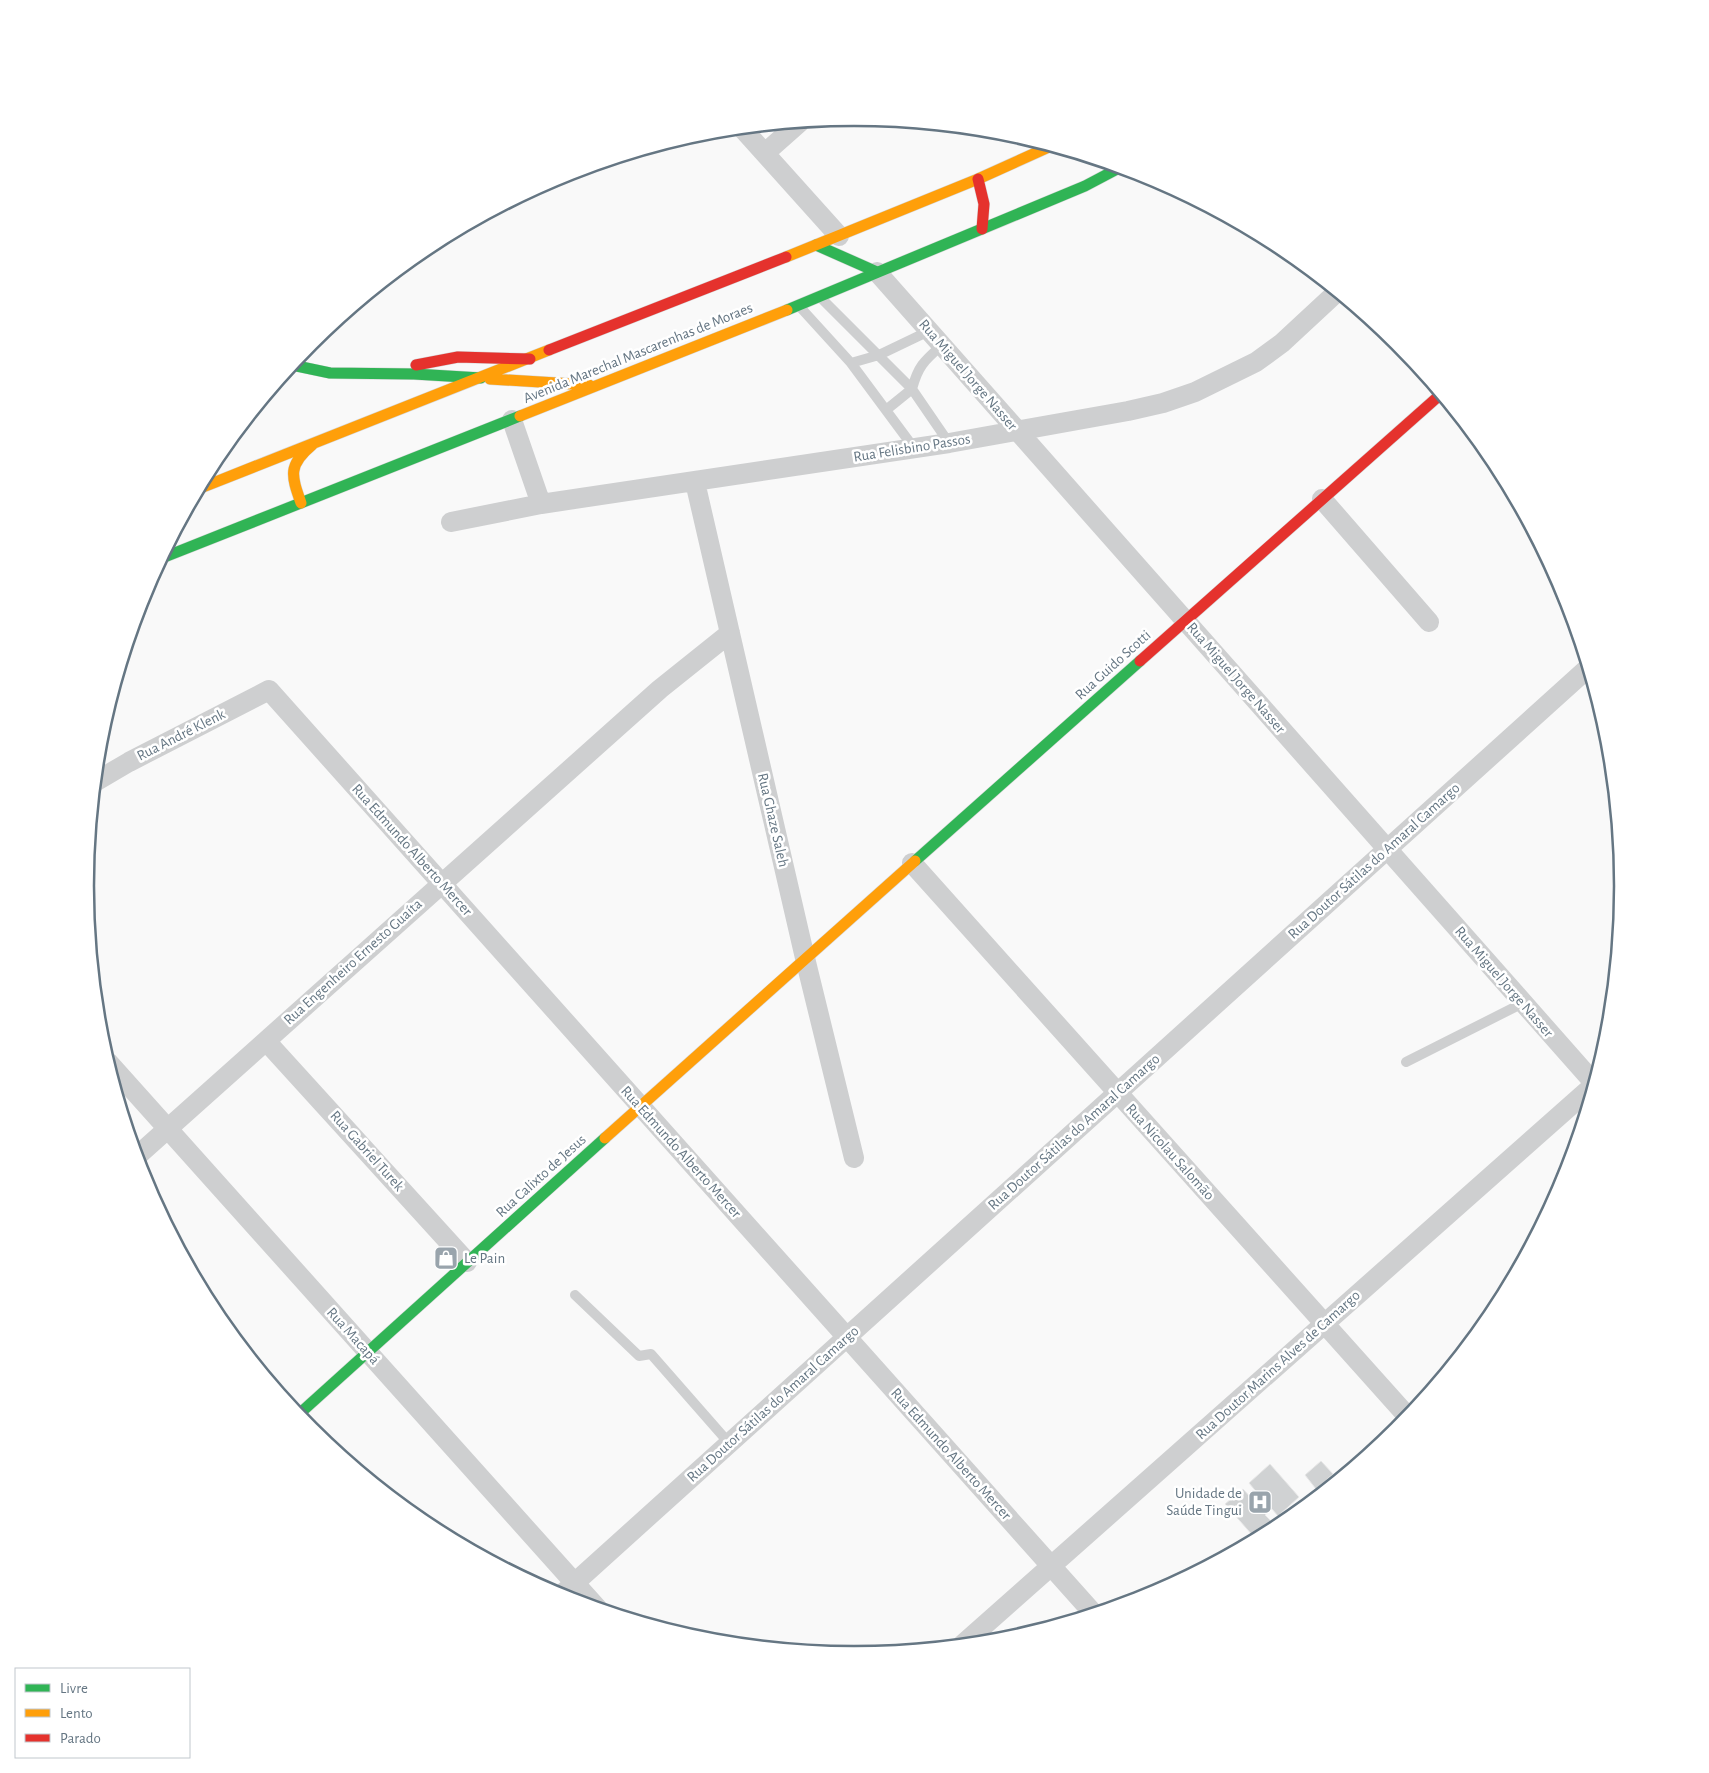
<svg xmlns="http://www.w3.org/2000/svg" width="1709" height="1773" font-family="'Alegreya Sans',sans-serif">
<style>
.building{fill:#d0d2d3;stroke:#e8e8e8}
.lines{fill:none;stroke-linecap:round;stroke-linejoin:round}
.fast-casing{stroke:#d5d6d7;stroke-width:12}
.slow-casing{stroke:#d5d6d7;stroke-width:12}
.jam-casing{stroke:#d5d6d7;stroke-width:12}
.lane{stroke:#cecfd0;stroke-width:10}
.street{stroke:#cecfd0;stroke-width:20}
.fast{stroke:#30b455;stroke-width:11}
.slow{stroke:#ff9f0a;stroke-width:11}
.jam{stroke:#e5322d;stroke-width:11}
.labels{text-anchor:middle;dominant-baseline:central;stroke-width:5;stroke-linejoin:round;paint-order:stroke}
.street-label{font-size:15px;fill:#657683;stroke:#fff}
.poi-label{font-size:15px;fill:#657683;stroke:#fff;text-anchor:start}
.rim{fill:none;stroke:#657683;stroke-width:2.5}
</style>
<rect width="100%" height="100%" fill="#f9f9f9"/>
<path class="building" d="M1321,1461L1333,1474L1316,1489L1305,1475Z
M1270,1464L1299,1497L1278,1516L1272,1509L1265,1515L1272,1522L1254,1537L1225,1504L1243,1489L1253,1500L1259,1495L1249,1483Z"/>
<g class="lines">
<g class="fast-casing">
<path id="fast" d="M816,245L877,272
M787,310L1085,186L1121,167
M292,365L330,373L414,374L481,378
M162,558L520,416
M915,861L1140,661
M298,1415L605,1138"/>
</g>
<g class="slow-casing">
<path id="slow" d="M786,257L978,179L1051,146
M490,379L589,385
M520,416L787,310
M198,489L549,350
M301,503C291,475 288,465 312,445
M605,1138L915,861"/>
</g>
<g class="jam-casing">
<path id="jam" d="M978,179L984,204L982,229
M549,350L786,257
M416,365L458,357L530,359
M1140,661L1441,394"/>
</g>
<path class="lane" d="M821,298L912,389L886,410
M800,307L851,363L914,448
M942,345C924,361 918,366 912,389L949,443
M851,363L879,355L929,331
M1406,1062L1523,1003
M575,1295L639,1356L651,1354L729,1443"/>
<path class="street" d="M742,128L839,236
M765,153L800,122
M877,272L1595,1084
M512,420L541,504L949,443L1128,411L1163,403L1195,392L1256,362L1282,343L1337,292
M695,482L805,958L854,1158
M1322,499L1429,622
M451,522L541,504
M95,782L129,762L269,690L1094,1614
M912,863L1409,1418
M266,1041L467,1262
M108,1062L598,1609
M136,1157L660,689L730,633
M559,1597L1588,668
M962,1645L1595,1084"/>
<use href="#fast" class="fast"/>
<use href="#slow" class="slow"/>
<use href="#jam" class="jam"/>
</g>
<defs>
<g id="shop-square" transform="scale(1.25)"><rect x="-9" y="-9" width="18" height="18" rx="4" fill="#99a4ac" stroke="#fff"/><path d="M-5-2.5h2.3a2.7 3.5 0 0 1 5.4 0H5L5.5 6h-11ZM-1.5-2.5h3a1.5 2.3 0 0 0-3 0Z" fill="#fff"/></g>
<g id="hospital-square" transform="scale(1.25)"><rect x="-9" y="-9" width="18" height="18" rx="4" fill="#99a4ac" stroke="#fff"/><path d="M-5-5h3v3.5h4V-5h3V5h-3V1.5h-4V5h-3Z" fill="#fff"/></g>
</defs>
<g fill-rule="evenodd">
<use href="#shop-square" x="446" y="1258"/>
<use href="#hospital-square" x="1260" y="1502"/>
</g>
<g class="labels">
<g class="street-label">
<text transform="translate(638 353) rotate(-22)">Avenida Marechal Mascarenhas de Moraes</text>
<text transform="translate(968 375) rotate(49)">Rua Miguel Jorge Nasser</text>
<text transform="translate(912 448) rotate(-9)">Rua Felisbino Passos</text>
<text transform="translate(1113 665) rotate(-42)">Rua Guido Scotti</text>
<text transform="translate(1236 678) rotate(49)">Rua Miguel Jorge Nasser</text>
<text transform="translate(181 735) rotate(-27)">Rua André Klenk</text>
<text transform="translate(773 820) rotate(77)">Rua Ghaze Saleh</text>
<text transform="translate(412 850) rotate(48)">Rua Edmundo Alberto Mercer</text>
<text transform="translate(1374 861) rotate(-42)">Rua Doutor Sátilas do Amaral Camargo</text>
<text transform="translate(353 962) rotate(-42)">Rua Engenheiro Ernesto Guaíta</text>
<text transform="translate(1504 982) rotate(49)">Rua Miguel Jorge Nasser</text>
<text transform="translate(1074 1132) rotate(-42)">Rua Doutor Sátilas do Amaral Camargo</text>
<text transform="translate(367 1151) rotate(48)">Rua Gabriel Turek</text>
<text transform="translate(681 1152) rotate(48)">Rua Edmundo Alberto Mercer</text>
<text transform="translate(1170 1152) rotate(48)">Rua Nicolau Salomão</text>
<text transform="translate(541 1176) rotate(-42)">Rua Calixto de Jesus</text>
<text transform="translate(353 1336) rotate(48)">Rua Macapá</text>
<text transform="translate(1278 1365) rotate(-42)">Rua Doutor Marins Alves de Camargo</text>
<text transform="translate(773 1404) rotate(-42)">Rua Doutor Sátilas do Amaral Camargo</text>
<text transform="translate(951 1454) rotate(48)">Rua Edmundo Alberto Mercer</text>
</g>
<g class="poi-label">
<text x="464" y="1258">Le Pain</text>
<text x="1242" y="1493" text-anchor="end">Unidade de<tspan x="1242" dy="17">Saúde Tingui</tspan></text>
</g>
</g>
<path d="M0 0H1709V1773H0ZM94 886a760 760 0 1 1 1520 0a760 760 0 1 1-1520 0Z" fill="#fff" fill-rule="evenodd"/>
<path class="rim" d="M94 886a760 760 0 1 1 1520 0a760 760 0 1 1-1520 0Z"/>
<rect x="15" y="1668" width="175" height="90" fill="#ffffff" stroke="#c1c8cd"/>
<rect x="25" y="1684" width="25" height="8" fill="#30b455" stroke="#c1c8cd"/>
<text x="60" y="1693" font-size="15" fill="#657683">Livre</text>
<rect x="25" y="1709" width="25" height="8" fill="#ff9f0a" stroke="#c1c8cd"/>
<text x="60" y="1718" font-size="15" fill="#657683">Lento</text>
<rect x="25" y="1734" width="25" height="8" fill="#e5322d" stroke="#c1c8cd"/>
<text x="60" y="1743" font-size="15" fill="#657683">Parado</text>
</svg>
